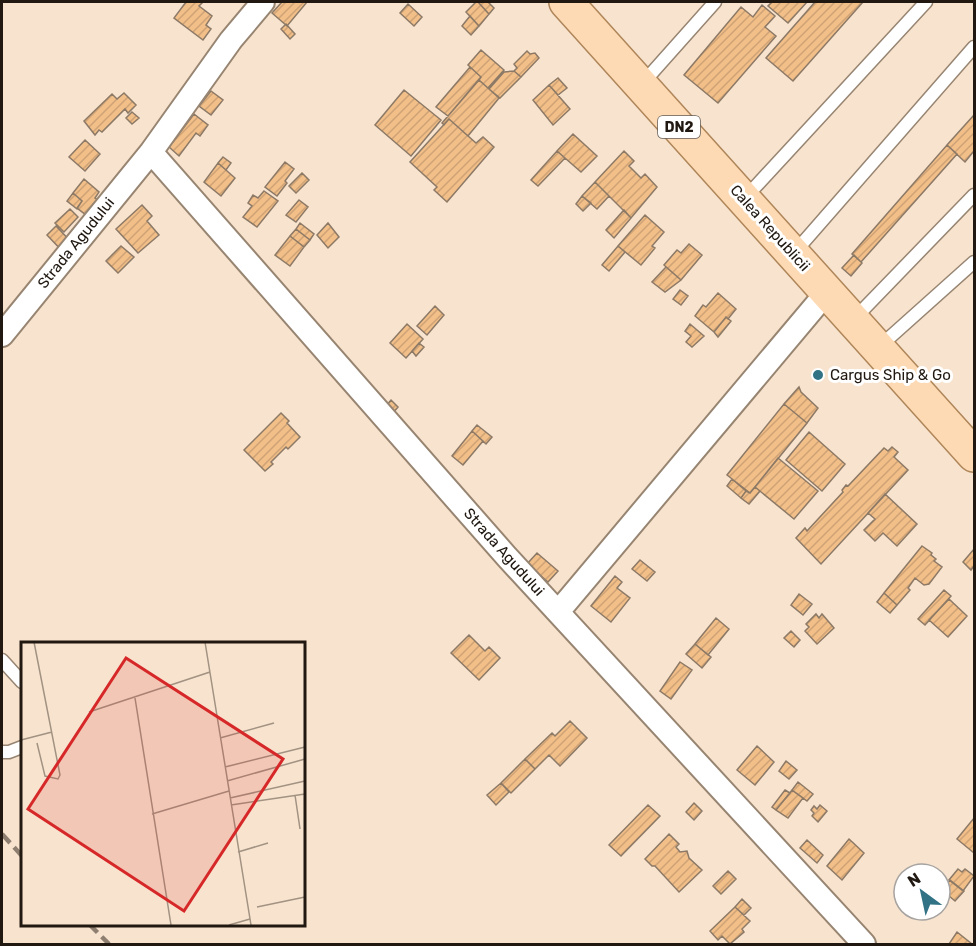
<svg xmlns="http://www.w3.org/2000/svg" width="976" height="946" font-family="Rubik,sans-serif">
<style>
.building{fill:url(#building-hatch);stroke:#8c7966;stroke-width:1.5}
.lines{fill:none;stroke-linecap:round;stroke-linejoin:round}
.lane-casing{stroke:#978572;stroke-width:15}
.street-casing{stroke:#978572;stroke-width:26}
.primary-casing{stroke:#af865a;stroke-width:36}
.lane{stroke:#fff;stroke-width:12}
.street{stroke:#fff;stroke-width:22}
.primary{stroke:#fddab3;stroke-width:33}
.rail{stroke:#8e7f71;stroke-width:4.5;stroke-dasharray:12 6;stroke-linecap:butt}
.poi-dot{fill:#317385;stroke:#fff;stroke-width:2}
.labels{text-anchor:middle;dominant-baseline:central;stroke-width:6;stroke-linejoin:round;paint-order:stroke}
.shield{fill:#fff;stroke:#635d58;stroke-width:1.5}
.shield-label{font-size:14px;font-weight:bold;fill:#201811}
.street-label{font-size:15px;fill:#201811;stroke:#fff}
.poi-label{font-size:15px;fill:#201811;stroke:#fff;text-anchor:start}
.inset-road{fill:none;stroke:#a29282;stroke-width:1.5}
.view{fill:#d62828;fill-opacity:0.15;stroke:#d62828;stroke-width:3}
.inset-edge{fill:none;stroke:#201811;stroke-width:3}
</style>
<defs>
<pattern id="building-hatch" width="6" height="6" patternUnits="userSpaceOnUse" patternTransform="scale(1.5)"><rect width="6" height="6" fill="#f2bf89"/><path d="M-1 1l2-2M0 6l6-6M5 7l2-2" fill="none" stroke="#cfa375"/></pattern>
</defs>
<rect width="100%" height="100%" fill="#f8e3ce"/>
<path class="building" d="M186,2H203L199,6L212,16L206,25L211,29L203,40L174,18Z
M282,2H307L287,26L272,13Z
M476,2H478L489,14L479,26L466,12Z
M478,2H488L494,8L489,14Z
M772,2H807L788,23L768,6Z
M815,2H863L793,81L766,58Z
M408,4L422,17L414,26L400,13Z
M762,5L775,16L765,27L776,36L718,103L684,75L741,7L753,17Z
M470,16L479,26L471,35L462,26Z
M286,24L295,34L290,39L281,29Z
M481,50L504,70L488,88L479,80L481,77L468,65Z
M527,51L530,54L535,53L539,58L521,77L514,71L517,68L514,64Z
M470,67L481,77L448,116L436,107Z
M514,71L521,77L500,98L489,89L504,72Z
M558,78L567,88L558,95L549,85Z
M479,80L499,98L468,136L449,119L444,125L442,123Z
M549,85L570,109L553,125L533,100Z
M404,90L441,120L411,156L375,125Z
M211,91L223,100L211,115L199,106Z
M124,93L136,105L128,113L125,109L102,132L99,130L95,135L84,121L112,94L117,99Z
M132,112L139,118L132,124L126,118Z
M194,114L208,125L200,136L196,133L179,156L169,147Z
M974,115V151L965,162L947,145Z
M449,119L476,143L483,137L494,147L447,202L434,190L437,187L410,162Z
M573,134L597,156L581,172L557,151Z
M85,140L100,154L85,171L69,157Z
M947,145L957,154L861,262L852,254Z
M557,151L565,158L538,186L531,180Z
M624,151L634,161L629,166L641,178L645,174L657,187L631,218L595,182Z
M223,157L231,163L226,170L218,163Z
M285,162L294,169L285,181L287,183L277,196L265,187Z
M218,163L235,178L221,196L204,182Z
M302,173L309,180L296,193L289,186Z
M84,179L99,192L95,198L98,200L90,218L77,208L82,201L73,193Z
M595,182L609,196L597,209L582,196Z
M264,191L278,201L257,227L243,217L252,206L248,203L253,195L258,198Z
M73,193L82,201L77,209L67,201Z
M582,196L591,203L583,211L576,204Z
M299,200L308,207L296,222L286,215Z
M142,205L152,216L147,221L159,235L138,253L116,229Z
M70,209L78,217L64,232L55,223Z
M624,210L631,218L614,238L606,230Z
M645,215L664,232L652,246L655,248L641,265L618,246Z
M300,223L314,234L310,240L296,229Z
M328,223L339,237L328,248L317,235Z
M56,226L75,246L67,256L47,235Z
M296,229L310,240L304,247L290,236Z
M290,236L304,247L290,266L275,255Z
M689,244L702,255L681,280L664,265L677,250L681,253Z
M121,246L134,257L118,273L106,261Z
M618,246L625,252L609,271L602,265Z
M854,255L862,263L851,276L842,268Z
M666,267L681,280L665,292L652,282Z
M680,290L688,296L681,305L673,299Z
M718,293L736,309L728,319L726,317L714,332L695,316L703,305L706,307Z
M435,306L444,315L427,335L417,326Z
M726,317L731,321L718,337L714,332Z
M407,324L423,339L406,358L390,343Z
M690,324L704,336L692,347L686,342L691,336L685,331Z
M419,343L424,347L416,356L412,351Z
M799,387L801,392L818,408L807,423L784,404Z
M391,400L398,407L386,421L379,414Z
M784,404L807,423L750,493L727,475Z
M281,413L289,421L287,423L300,437L288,449L286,447L271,462L273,464L265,471L244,450Z
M477,425L492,437L486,444L472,431Z
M472,431L483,441L463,465L452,456Z
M809,432L845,464L822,491L786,460Z
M892,447L898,452L894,457L908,470L821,564L796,538L805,528L807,531L843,492L842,490L846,485L848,486L884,448L888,451Z
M778,458L818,491L794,519L755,487Z
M732,479L746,491L741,498L727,486Z
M755,487L760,491L749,504L741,498L746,491L750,493Z
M885,494L917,524L897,546L883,533L875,541L864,530L875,519L868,513Z
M922,546L932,553L931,555L936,559L934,561L942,567L929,584L924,585L915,578L908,588L910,590L897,605L884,593Z
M974,549V566L971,570L963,562Z
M537,553L558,571L548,582L527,564Z
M640,560L655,572L647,581L632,569Z
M615,576L622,582L617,588L630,598L611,622L591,606Z
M944,590L951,596L925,625L918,619Z
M884,593L897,605L890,613L877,602Z
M799,594L812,604L803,615L791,605Z
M949,599L967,616L948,637L929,620Z
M816,614L819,618L822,614L834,628L817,644L805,631L809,627L806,624Z
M716,618L729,629L708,655L695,644Z
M791,631L800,640L794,647L784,638Z
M469,635L485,651L489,647L500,658L479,680L451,653Z
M695,644L711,657L702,668L686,654Z
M680,662L692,670L671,699L660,691Z
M570,721L587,738L560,766L549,755L535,769L525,759L552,733L555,736Z
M757,746L774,762L755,785L737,770Z
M525,759L535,769L511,793L501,783Z
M786,761L797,770L789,779L779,771Z
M798,782L813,794L807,801L792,790Z
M501,783L509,792L496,805L487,795Z
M785,790L790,793L776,810L772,807Z
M792,790L803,798L788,818L776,810Z
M694,803L702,811L694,820L686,812Z
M648,805L660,816L621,856L609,845Z
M820,805L827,811L818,822L812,816L814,813L811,810L814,806L817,809Z
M974,818V853L957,839Z
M669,834L679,844L676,847L680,852L687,851L689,858L702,870L679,892L655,866H652L645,859Z
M849,839L864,853L842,880L827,866Z
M807,840L823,855L817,863L800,848Z
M958,869L962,872L965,869L974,876L963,891L949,880Z
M728,871L736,879L721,894L713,886Z
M950,880L964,891L955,901L942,890Z
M742,899L751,908L744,915L735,907Z
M735,907L750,921L742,929L744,932L730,944L722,936L718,940L710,931Z
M957,932L972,944H949Z"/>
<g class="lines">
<g class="lane-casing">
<path id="lane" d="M642,84L715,2
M745,198L926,2
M794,253L974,47
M854,319L974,195
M879,347L974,262
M2,660L22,682
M2,752H9L22,747"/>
</g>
<g class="street-casing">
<path id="street" d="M151,152L507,557L864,944
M2,335L151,152L231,40L263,2
M558,612L827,292"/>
</g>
<g class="primary-casing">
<path id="primary" d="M566,2L974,455"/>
</g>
<use href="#lane" class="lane"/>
<use href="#street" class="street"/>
<use href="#primary" class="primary"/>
<path class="rail" d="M2,834L22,856
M89,924L109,944"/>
</g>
<circle class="poi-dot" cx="818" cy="375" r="6"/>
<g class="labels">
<rect class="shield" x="658" y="116" width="42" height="22" rx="4.5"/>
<g class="shield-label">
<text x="679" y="127">DN2</text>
</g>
<g class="street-label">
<text transform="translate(770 228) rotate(48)">Calea Republicii</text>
<text transform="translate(76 243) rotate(-51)">Strada Agudului</text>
<text transform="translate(504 552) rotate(48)">Strada Agudului</text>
</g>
<g class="poi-label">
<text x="830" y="375">Cargus Ship &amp; Go</text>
</g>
</g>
<g transform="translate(21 642)">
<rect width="284" height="284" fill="#f8e3ce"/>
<path class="inset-road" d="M13,0L39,133L37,137L24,134L16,101M184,0L230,283M114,56L150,283M68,70L189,30M199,96L253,81M0,98L31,90M204,125L284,105M206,139L284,117M274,153L279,187M209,156L284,139M210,163L284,152M131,172L208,149M217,210L247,201M236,265L284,255M208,283L229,277"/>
<path class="view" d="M105,16L262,117L163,269L7,167Z"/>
<rect width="284" height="284" class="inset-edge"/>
</g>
<rect width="976" height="946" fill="none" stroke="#201811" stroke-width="6"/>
<g transform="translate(922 892) rotate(327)"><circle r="28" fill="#ffffff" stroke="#a6a3a0" stroke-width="1.5"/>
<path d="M0-4.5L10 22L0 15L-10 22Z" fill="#317385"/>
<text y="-9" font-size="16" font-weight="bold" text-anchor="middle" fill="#201811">N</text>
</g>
</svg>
